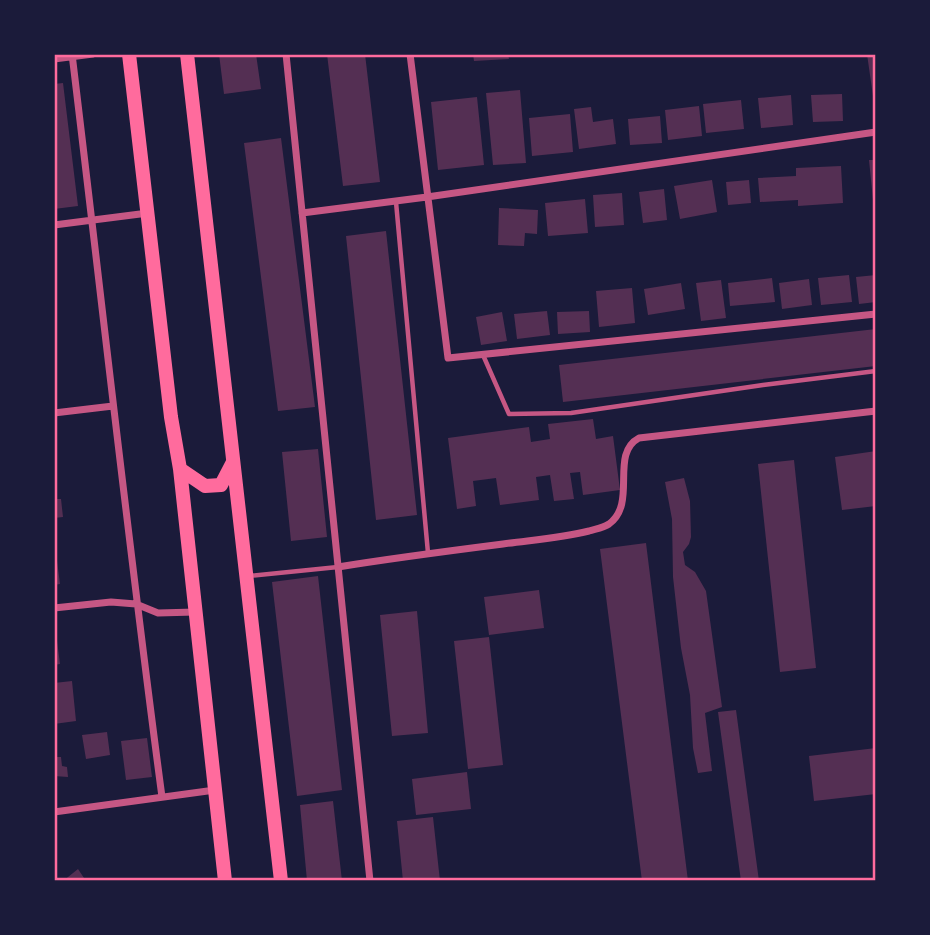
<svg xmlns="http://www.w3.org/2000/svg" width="930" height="935" font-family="'Alegreya Sans',sans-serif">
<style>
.building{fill:#542f53}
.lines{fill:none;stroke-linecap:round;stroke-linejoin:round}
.service{stroke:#c65784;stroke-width:4.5}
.minor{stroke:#c65784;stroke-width:7}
.primary{stroke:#ff6b9d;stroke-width:14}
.neatline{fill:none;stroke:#ff6b9d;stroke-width:2.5}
</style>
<rect width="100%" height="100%" fill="#1b1b3a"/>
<path class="building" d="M219,54H256L261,89L224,94Z
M327,54H365L380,182L343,186Z
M473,54H508L509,59L474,61Z
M867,54H876V103H874Z
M63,83L78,206L54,209V84Z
M520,90L526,163L493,165L486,93Z
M842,94L843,121L813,122L811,95Z
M791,95L793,125L761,128L758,98Z
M477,97L484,165L438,170L431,102Z
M741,100L744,129L706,133L703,104Z
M699,106L702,136L668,140L665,110Z
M591,107L593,122L613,119L616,144L579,149L574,109Z
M570,114L573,152L532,156L529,118Z
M660,116L662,143L630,145L628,119Z
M281,138L315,407L278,411L244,143Z
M869,160H876V209L874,210Z
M841,166L843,203L798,206V200L760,202L758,178L796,176V168Z
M712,180L717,212L680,219L674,186Z
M749,180L751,203L728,205L726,182Z
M664,189L667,220L643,223L639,192Z
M622,193L624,225L595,227L593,195Z
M585,199L588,233L548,236L545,203Z
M499,208L538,210L537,234L525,233L524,246L498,245Z
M386,231L417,515L376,520L346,236Z
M849,275L852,302L821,305L818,278Z
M876,275V302L859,304L856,277Z
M772,278L775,302L730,306L728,283Z
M809,279L812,305L782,309L779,283Z
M721,280L726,318L701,321L696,283Z
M681,283L685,309L648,315L644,289Z
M632,288L635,323L599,327L596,291Z
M547,311L550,335L517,339L514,314Z
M589,311L590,332L558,334L557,312Z
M502,312L507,341L481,345L476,317Z
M876,329V366L563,402L559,365Z
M593,419L596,439L613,436L620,490L583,495L580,472L570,473L574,499L554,501L550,475L536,477L539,500L500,505L496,478L473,481L476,506L457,509L448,438L529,427L531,442L550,439L548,424Z
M318,449L327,537L291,541L282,452Z
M876,451V506L842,510L835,457Z
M794,460L816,668L780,672L758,464Z
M684,478L690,501L691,537L689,544L683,552L685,565L695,572L706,591L722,707L705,713L712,771L698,773L693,748L690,695L681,648L673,577L672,519L665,482Z
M54,499H61L63,517L54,518Z
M646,543L688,881H642L600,549Z
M54,553H56L60,584L54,585Z
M318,576L342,790L297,796L272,582Z
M539,590L544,628L489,635L484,597Z
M417,611L428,733L392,736L380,615Z
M54,633H56L60,664L54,665Z
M489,637L503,765L468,769L454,641Z
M72,681L76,721L54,724V683Z
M736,710L759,881H741L718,712Z
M107,732L110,755L86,759L82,735Z
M147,738L152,777L126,780L121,741Z
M876,748V794L814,801L809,756Z
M54,757H61L62,766L67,767L68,777L54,776Z
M467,772L471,809L416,815L412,779Z
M333,801L342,881H307L300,805Z
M433,817L440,881H403L397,821Z
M78,869L86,881H63Z"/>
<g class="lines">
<path class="service" d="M396,202L428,553
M483,355L509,414L571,413L763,385L876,371
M248,576L338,567"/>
<path class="minor" d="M72,54C102,302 129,550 162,797
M286,54L370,881
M410,54L448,358L876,314
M54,59L93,54
M302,213L427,197L876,132
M54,225L148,213
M54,413L113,406
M338,567C393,558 448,551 503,544C532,540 561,538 589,531C595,529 603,528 609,524C638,503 609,454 639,438L876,411
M54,608L111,602L136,604L158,613L195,612
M54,812L215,790"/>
<path class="primary" d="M129,54L171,417L180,469L225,881
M187,54L281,881
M180,469L205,486L221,485L233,462"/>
</g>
<rect width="930" height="935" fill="none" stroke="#1b1b3a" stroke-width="112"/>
<rect x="56" y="56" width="818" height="823" class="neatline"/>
</svg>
